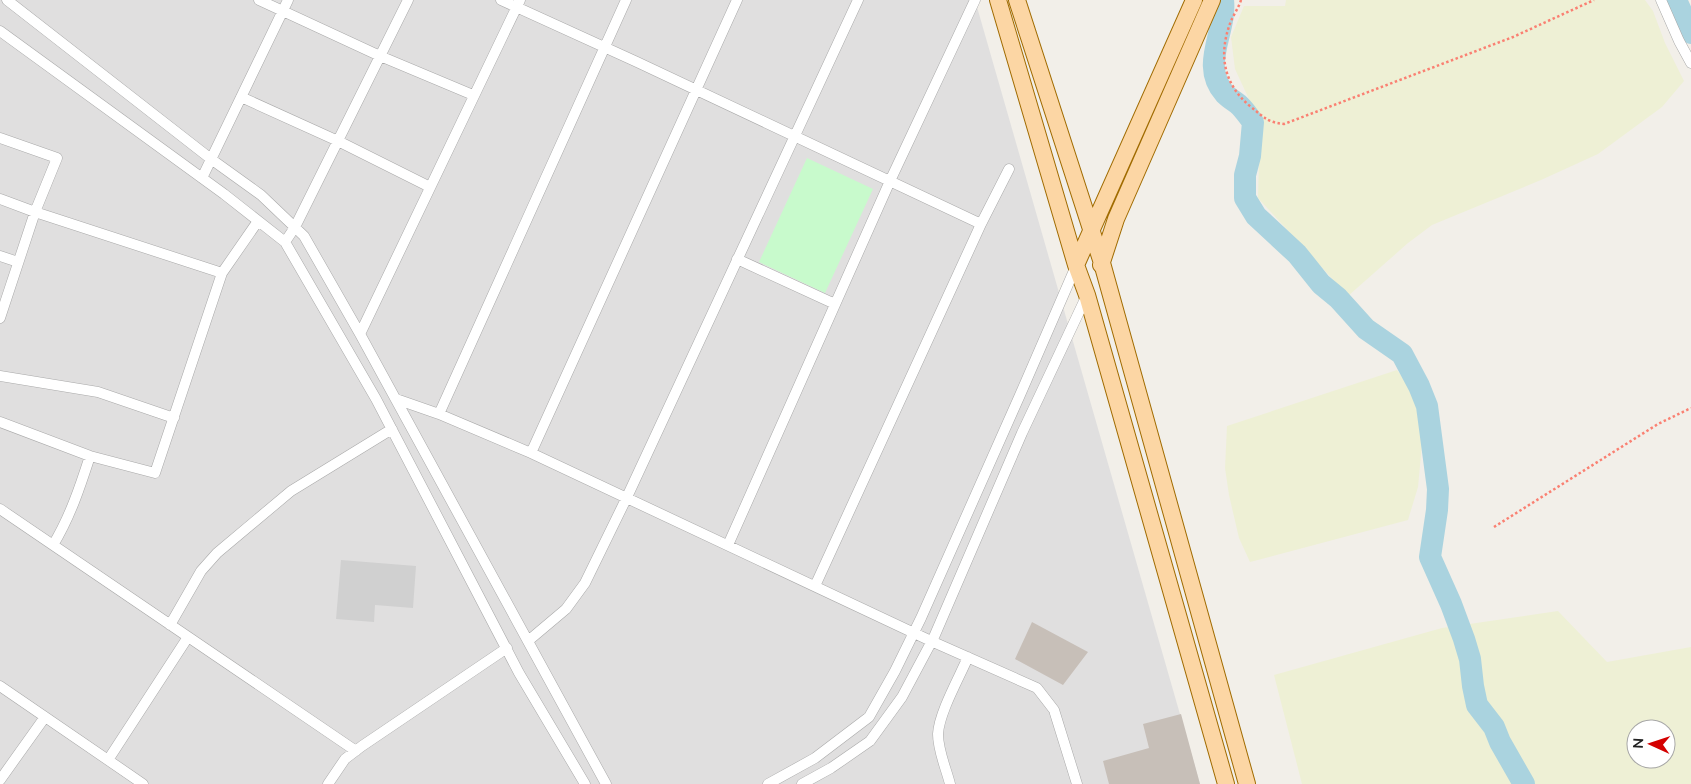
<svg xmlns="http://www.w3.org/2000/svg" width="1691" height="784" font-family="'Nunito Sans',sans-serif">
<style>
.residential{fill:#e0dfdf}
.religious{fill:#d0d0d0}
.farmland{fill:#eef0d5;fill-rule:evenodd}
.park{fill:#c8facc}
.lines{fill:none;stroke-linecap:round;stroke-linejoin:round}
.river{stroke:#aad3df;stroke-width:22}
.building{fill:#c7bfb8}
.street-casing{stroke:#a9a9a9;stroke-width:11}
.primary-casing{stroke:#a06b00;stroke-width:18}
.path{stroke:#fa8072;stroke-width:2.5;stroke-dasharray:2.5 2.5;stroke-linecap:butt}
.street{stroke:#fff;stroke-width:10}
.primary{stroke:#fcd6a4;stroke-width:16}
</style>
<rect width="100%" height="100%" fill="#f2efe9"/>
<path class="residential" d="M0,0H975L1200,784H0Z"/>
<path class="religious" d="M341,560L416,566L413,608L375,605L374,622L336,619Z"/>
<path class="farmland" d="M1286,0H1645L1653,11L1665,43L1684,81L1662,107L1598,154L1541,180L1432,225L1408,243L1348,296L1258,198L1260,123L1235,69L1231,37L1244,6H1285Z
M1397,370L1415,394L1422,444L1418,487L1408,520L1250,562L1239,538L1229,495L1225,468L1227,426Z
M1558,611L1607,662L1691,647V784H1302L1274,675L1442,628ZM1636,729H1666V759H1636Z"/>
<path class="park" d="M807,158L873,189L825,293L759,262Z"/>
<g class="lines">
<path class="river" d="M1223,0C1227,32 1199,65 1225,94C1229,98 1234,101 1238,104C1244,109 1248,116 1253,122L1250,156L1245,175V198L1256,216L1297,254L1321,284L1338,298L1366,329L1402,354L1419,386L1427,406L1438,489L1437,510L1430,557L1451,604L1464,639L1470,659L1473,686L1477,705L1494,727L1500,742L1524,784
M1676,0L1691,33"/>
</g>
<path class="building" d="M1032,622L1088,652L1063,685L1015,659Z
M1181,714L1200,784H1109L1103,761L1149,748L1143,724Z"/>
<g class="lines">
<g class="street-casing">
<path id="street" d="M7,0L211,159L261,195L304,236L360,334L606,784
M259,0L380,56L473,95
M501,0L637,62L981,224
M1661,0L1679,41L1691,63
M0,31L224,194L285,242L376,399L519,673L585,784
M241,97L338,141L430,187
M0,138L57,158L35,212L0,318
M202,178L288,0
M0,199L35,212L222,273
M285,242L295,227L408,0
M0,256L18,262
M737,259L835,304
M360,334L520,0
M0,376L98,392L174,418
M396,399L439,414L531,453L931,641L1037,688L1054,710L1077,784
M439,414L626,0
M0,422L90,456L155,473L222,273L258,221
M531,453L737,0
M0,509L356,751
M53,545C70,517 80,487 90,456
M728,545L890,181L975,0
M815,586L981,224L1009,169
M170,625L201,571L217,553L291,491L392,429
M528,641L566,609L585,583L627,497L858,0
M0,686L143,784
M108,760L188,637
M0,780L45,717
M328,784L345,759L362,746L507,648
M768,784L815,758L869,717L895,671L921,618L1020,395L1076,266
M802,784L831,768L870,741L902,697L934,637L1022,433L1087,295
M950,784C946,768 938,751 938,734C939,713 959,678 968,657"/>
</g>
<g class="primary-casing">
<path id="primary" d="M998,0L1076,265L1087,295L1226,784
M1017,0L1102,263L1247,784
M1076,265L1194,0
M1101,265L1116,219L1212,0"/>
</g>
<path class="path" d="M1241,0C1239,7 1234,14 1231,21C1218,54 1223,84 1251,107C1265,118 1267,122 1284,124L1513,37L1594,0
M1494,527L1658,424L1691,408"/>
<use href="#street" class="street"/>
<use href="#primary" class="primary"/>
</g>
<g transform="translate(1651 744) rotate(273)"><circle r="24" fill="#ffffff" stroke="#a7a7a7"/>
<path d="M0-4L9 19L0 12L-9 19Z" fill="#d40000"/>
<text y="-8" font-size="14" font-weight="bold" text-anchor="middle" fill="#222222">N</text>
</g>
</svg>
